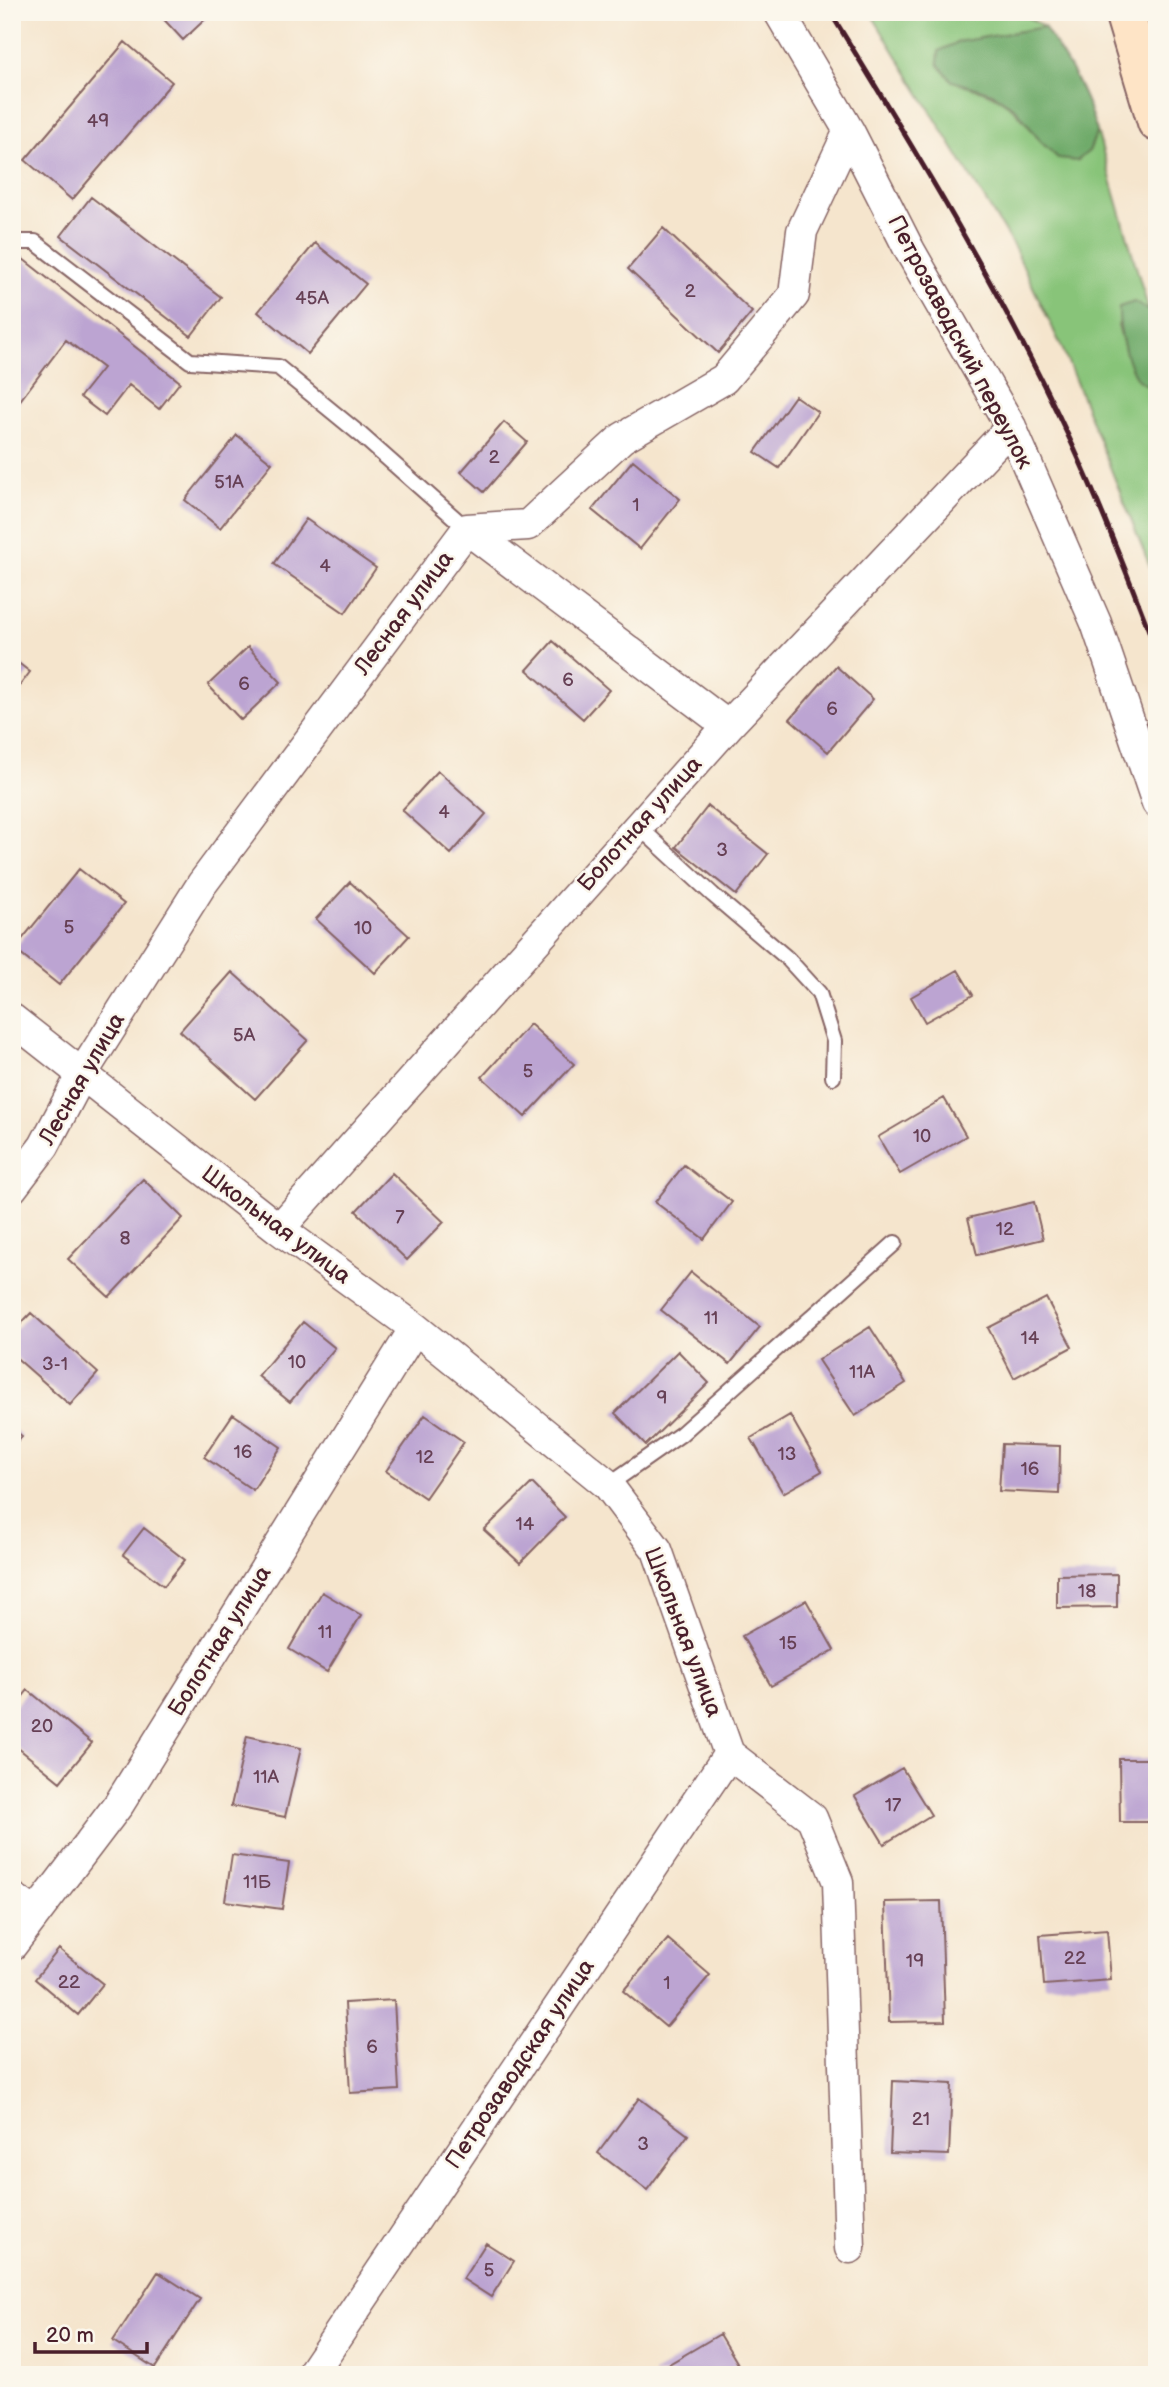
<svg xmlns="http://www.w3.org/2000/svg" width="1169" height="2387" font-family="'Balsamiq Sans',sans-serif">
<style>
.green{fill:#88c479;stroke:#697252;stroke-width:2}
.forest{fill:#6eaa69;stroke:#5c644a;stroke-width:2}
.building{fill:#bca4d2}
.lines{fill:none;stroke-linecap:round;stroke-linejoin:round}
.service-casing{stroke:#866464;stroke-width:18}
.minor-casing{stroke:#866464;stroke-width:33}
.secondary-casing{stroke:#866464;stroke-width:42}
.service{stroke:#fff;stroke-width:14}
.minor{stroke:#fff;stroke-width:30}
.secondary{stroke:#fee4c6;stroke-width:38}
.rail{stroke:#4a1f2b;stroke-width:5}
.labels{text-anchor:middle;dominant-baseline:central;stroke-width:5;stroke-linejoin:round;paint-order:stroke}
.number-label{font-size:19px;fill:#664055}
.street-label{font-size:23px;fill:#4a1f2b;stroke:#fbf7ec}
</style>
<rect width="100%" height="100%" fill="#fbf7ec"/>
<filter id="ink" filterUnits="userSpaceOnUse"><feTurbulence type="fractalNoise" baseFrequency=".0143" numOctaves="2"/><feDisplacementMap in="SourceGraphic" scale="14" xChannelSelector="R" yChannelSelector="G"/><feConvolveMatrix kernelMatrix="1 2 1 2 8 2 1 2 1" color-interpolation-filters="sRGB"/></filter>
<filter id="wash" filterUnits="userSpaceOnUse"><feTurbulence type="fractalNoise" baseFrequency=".00686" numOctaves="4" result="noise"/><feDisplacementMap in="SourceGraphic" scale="28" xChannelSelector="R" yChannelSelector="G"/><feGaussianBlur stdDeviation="1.57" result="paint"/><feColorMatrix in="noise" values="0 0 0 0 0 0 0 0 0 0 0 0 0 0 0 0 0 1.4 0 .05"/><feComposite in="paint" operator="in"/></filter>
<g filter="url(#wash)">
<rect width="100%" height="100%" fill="#f5e5cd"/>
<path class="green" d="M870,12H1019L1044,27L958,42L972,88C1009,97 1019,114 1041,142L1089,151L1097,131L1149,311L1134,302L1118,325L1125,350L1139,380L1153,389H1157V584L1063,350L1015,249Z"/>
<path class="forest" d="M1044,27C1069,64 1083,88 1097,131L1089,151L1077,161L1059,159L1041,142L1016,109L992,93L952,81L938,64L939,51L958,42Z
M1134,302L1149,311L1157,325V389L1153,390C1149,387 1142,383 1138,380C1126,364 1118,327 1119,307Z"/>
<g id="blocks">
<path class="building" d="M157,12H213L183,40Z
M125,42L172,82L72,200L25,160Z
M91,197L221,297L191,336L61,236Z
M663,228L752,312L718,353L628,269Z
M315,243L366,284L308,354L258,312Z
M23,259L180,382L159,409L129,385L105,416L80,397L103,368L66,340L12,411V273Z
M795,396L818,412L779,468L755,452Z
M504,422L527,442L484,492L461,472Z
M237,435L272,463L220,528L185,500Z
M633,460L680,499L640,549L592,510Z
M306,519L376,568L345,613L274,564Z
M553,641L609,690L583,719L527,670Z
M248,647L281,682L241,720L208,685Z
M12,658L30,672L12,696Z
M836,666L873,699L828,752L790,719Z
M438,771L486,814L451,854L402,810Z
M708,806L768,854L736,895L676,847Z
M79,869L124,904L59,985L14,949Z
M350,882L409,936L375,973L316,919Z
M958,970L973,995L925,1022L911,997Z
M232,972L308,1040L255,1099L180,1031Z
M530,1024L574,1064L525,1117L482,1077Z
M944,1098L966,1136L900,1174L878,1137Z
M684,1165L732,1202L704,1239L655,1202Z
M392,1173L444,1222L407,1260L356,1211Z
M143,1179L183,1218L109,1297L68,1259Z
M1034,1202L1043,1239L977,1255L968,1218Z
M691,1272L760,1327L730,1364L661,1310Z
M1046,1298L1072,1347L1014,1378L988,1328Z
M31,1313L98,1373L70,1405L12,1354V1333Z
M303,1322L335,1348L290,1402L258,1376Z
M870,1327L906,1383L855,1416L818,1360Z
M678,1351L709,1383L646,1445L615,1413Z
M233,1414L281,1447L253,1490L204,1457Z
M425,1415L464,1442L425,1498L386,1471Z
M790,1415L822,1471L783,1493L751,1438Z
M12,1428L22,1436L12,1447Z
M1002,1444L1060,1446L1059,1494L999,1491Z
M532,1483L565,1517L520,1563L484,1530Z
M144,1528L185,1560L164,1586L123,1555Z
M1117,1574V1607L1057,1608V1575Z
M322,1592L361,1615L327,1672L289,1649Z
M806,1600L834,1650L771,1686L742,1636Z
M28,1690L92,1743L60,1782L12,1743V1710Z
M247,1736L301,1748L285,1817L231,1806Z
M1119,1759H1157V1822H1120Z
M902,1768L931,1815L884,1844L855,1796Z
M232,1855L289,1863L282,1909L225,1901Z
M941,1901L945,2021L889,2022L885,1902Z
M1107,1930L1111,1980L1044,1985L1040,1935Z
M668,1939L710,1975L666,2027L623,1991Z
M59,1949L103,1984L78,2015L35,1979Z
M394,2000L399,2090L350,2093L345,2003Z
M893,2081L952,2084L949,2155L890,2153Z
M639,2098L688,2135L647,2190L598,2153Z
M486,2243L514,2261L491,2297L463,2279Z
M158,2272L200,2299L155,2368L113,2341Z
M720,2334L738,2364L719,2375H655L654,2373Z"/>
</g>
</g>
<g filter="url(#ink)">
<use href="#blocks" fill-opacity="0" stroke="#866464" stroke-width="2"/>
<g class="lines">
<g class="service-casing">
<path id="service" d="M12,242H35L190,361L278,367L361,435L467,529
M638,826L713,895L787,958L819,993L834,1041L833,1077
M608,1485L681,1434L895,1243"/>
</g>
<g class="minor-casing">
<path id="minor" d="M779,12L849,131L910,251L1011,427L1096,623L1157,803
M467,529L728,726
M12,1019L279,1229L415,1328L608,1485L657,1550L729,1754L812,1818L838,1882L850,2248
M12,1188L44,1146L82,1074L202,884L467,529L528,525L622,438L724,379L794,295L802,231L849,131
M279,1229L728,726L1011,427
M12,1897L35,1913
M12,1945L119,1804L415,1328
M311,2375L729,1754"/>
</g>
<g class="secondary-casing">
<path id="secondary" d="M1124,12L1157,122"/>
</g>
<use href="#service" class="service"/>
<use href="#minor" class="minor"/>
<use href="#secondary" class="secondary"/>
<path class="rail" d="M830,12C917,153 1004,296 1073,446C1104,514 1131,583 1157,652"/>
</g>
</g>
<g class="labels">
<g class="number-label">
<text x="98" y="121">49</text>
<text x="690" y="291">2</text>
<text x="312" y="298">45А</text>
<text x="494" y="457">2</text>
<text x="229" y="482">51А</text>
<text x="636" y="505">1</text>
<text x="325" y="566">4</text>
<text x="568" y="680">6</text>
<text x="244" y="684">6</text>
<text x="832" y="709">6</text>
<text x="444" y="812">4</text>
<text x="722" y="850">3</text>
<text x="69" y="927">5</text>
<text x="363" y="928">10</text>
<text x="244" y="1035">5А</text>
<text x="528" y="1071">5</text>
<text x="922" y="1136">10</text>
<text x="400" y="1217">7</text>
<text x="1005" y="1229">12</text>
<text x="125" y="1238">8</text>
<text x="711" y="1318">11</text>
<text x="1030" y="1338">14</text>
<text x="297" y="1362">10</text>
<text x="55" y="1364">3-1</text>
<text x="862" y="1372">11А</text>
<text x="662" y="1398">9</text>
<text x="243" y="1452">16</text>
<text x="787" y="1454">13</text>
<text x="425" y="1457">12</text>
<text x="1030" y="1469">16</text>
<text x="525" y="1524">14</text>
<text x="1087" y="1591">18</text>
<text x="325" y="1632">11</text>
<text x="788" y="1643">15</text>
<text x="42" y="1726">20</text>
<text x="266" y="1777">11А</text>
<text x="893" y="1805">17</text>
<text x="257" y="1882">11Б</text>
<text x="1075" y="1958">22</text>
<text x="915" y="1961">19</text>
<text x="69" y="1982">22</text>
<text x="667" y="1983">1</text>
<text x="372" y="2047">6</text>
<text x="921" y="2119">21</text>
<text x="643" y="2144">3</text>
<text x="489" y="2270">5</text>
</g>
<g class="street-label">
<text transform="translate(960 342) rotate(62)">Петрозаводский переулок</text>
<text transform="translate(404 613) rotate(-53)">Лесная улица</text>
<text transform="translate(640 824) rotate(-48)">Болотная улица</text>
<text transform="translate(82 1079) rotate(-60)">Лесная улица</text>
<text transform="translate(276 1225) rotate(37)">Школьная улица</text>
<text transform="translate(683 1632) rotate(69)">Школьная улица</text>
<text transform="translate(220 1641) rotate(-58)">Болотная улица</text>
<text transform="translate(520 2064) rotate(-56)">Петрозаводская улица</text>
</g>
</g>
<rect width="1169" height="2387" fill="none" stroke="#fbf7ec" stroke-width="42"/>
<path d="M35 2342v10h112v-10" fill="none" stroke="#4a1f2b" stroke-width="3.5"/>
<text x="46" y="2342" font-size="21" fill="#4a1f2b" stroke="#fbf7ec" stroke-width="5" paint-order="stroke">20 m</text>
</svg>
